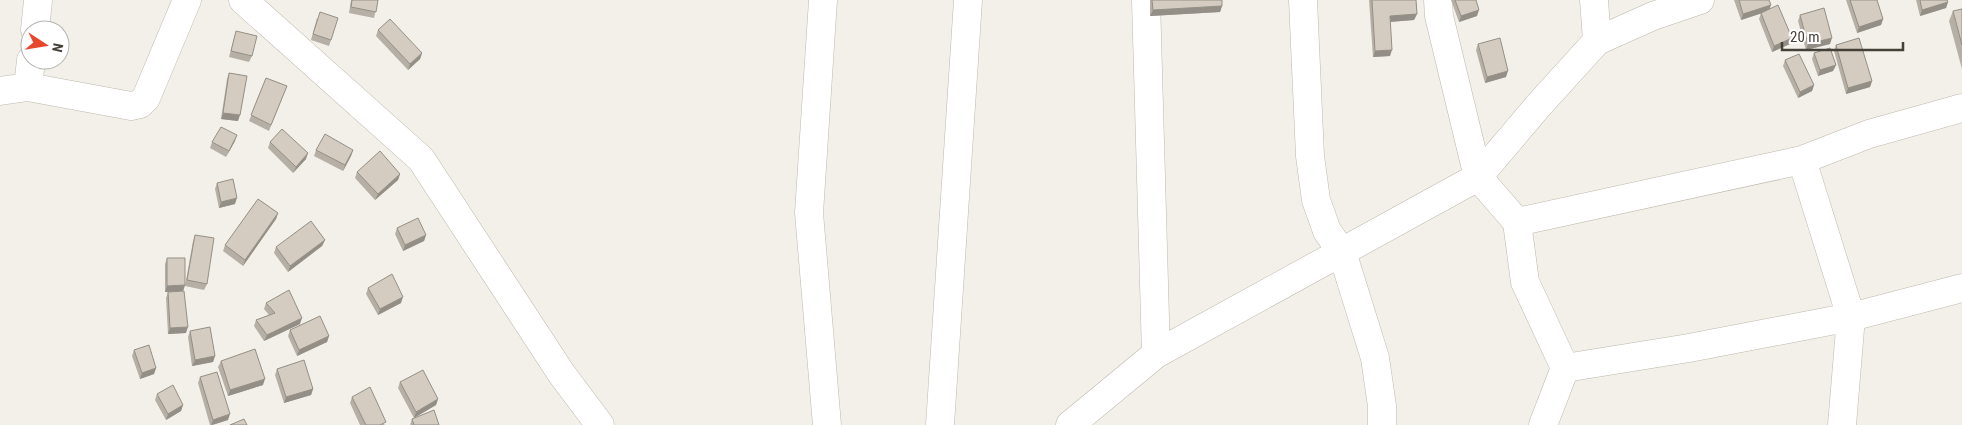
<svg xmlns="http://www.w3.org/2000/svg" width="1962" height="425" font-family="'Roboto Condensed',sans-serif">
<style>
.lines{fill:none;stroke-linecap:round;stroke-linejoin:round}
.minor-casing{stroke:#beb8ad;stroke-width:29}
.minor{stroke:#fff;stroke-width:28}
.wall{fill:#b6afa5}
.shaded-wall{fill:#948f86}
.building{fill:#d4ccc0;stroke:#948f86}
</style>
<rect width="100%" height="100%" fill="#f3f0e9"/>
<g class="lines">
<g class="minor-casing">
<path id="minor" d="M243,0L421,159L561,373L600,425
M823,0L809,213L827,425
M1146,0L1156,354
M1303,0L1310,156L1316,200L1327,231L1342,252L1375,358L1382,406V425
M1438,0L1439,16L1478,177L1517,222L1525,282L1565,368L1543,425
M1594,0L1597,41
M35,30L38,0
M28,87L31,60
M0,91L28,87L131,106L140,104L146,98L187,0
M1517,222L1802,160
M1565,368L1689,348L1851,317L1962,288
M940,425L968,0
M1070,425L1156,354L1478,177L1538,106L1597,41L1653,16L1700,0
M1842,425L1851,317L1802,160L1869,134L1962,108"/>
</g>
<use href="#minor" class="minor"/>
</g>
<path class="wall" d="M351,0H378L374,18L349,13Z
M1150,0H1222V6L1220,12L1150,16Z
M1369,0H1416L1417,14L1414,20L1390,22V56L1373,57Z
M1451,0H1476L1477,16L1459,22Z
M1734,0H1769V10L1792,38L1790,44L1772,52L1759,19L1761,13L1741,20Z
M1846,0H1877L1883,19L1881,25L1857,33Z
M1916,0H1947L1948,2L1946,8L1920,16Z
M1962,9V69L1949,21L1953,11Z
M1800,15L1830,44L1806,50L1798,21Z
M317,18L331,40L329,46L311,40Z
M378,30L422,53L420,59L408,70L376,36Z
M236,31L252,56L249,62L229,57Z
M1478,44L1506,77L1485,83L1476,50Z
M1836,45L1872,81L1870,87L1846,94L1834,51Z
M1814,53L1836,65L1833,71L1818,76L1812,59Z
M1785,60L1814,85L1812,91L1798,98L1783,66Z
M229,73L238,121L221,119L227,79Z
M266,78L287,86L269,131L249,121Z
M235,141L226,157L210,148L212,142Z
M270,142L306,159L293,173L268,148Z
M316,150H353L351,156L343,171L314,156Z
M357,172L400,174L398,180L375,200L355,178Z
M217,183L235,204L219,208L215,189Z
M278,213L276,219L243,266L223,251L225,245Z
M397,228L426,235L424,241L403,251L395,234Z
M195,235L207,284L204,290L185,286L193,241Z
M325,240L322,246L288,272L274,253L276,247Z
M167,258L185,285L183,291L165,292V264Z
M368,288L401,303L378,315L366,294Z
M168,292L186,333L168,334L166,298Z
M266,303L300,324L264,341L254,326L256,320L269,315L264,309Z
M290,330L329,336L327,342L297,356L288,336Z
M190,331L215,356L213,362L192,366L188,337Z
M134,350L156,368L154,374L140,379L132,356Z
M221,361L263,385L228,396L218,367Z
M277,369L313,389L311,395L284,403L275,375Z
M200,377L228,420L213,425H210L198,383Z
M400,382L438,399L436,405L414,418L398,388Z
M157,394L183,405L181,411L166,420L155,400Z
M352,397L385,425H360L350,403Z
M412,419L439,425H410Z"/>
<path class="shaded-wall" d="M1948,2L1946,8L1920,16L1922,10Z
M1771,5L1769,11L1741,20L1743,14Z
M1222,6L1220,12L1150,16L1153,10Z
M1479,10L1477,16L1459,22L1461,16Z
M1417,14L1414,20L1388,22L1390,16Z
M1883,19L1881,25L1857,33L1859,27Z
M1792,38L1790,44L1772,52L1774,46Z
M1832,38L1830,44L1806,50L1808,44Z
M1392,50L1390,56L1373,57L1375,51Z
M422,53L420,59L408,70L410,64Z
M1836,65L1833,71L1818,76L1820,70Z
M1508,71L1506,77L1485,83L1487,77Z
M1872,81L1870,87L1846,94L1848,88Z
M1814,85L1812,91L1798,98L1800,92Z
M223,113L240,115L238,121L221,119Z
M237,135L235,141L226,157Z
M353,150L351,156L343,171L345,165Z
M308,153L306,159L293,173L296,167Z
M400,174L398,180L375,200L378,194Z
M237,198L235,204L219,208L221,202Z
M278,213L276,219L243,266L245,260Z
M426,235L424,241L403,251L405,245Z
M325,240L322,246L288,272L290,266Z
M185,285L183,291L165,292L167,286Z
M403,297L401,303L378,315L380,309Z
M302,318L300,324L264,341L267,335Z
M188,327L186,333L168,334L170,328Z
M329,336L327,342L297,356L299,350Z
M215,356L213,362L192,366L195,360Z
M156,368L154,374L140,379L142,373Z
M265,379L263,385L228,396L230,390Z
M313,389L311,395L284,403L286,397Z
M438,399L436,405L414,418L416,412Z
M183,405L181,411L166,420L168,414Z
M230,414L228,420L211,425L213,420Z"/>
<path class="building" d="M352,0H378L376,12L351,7Z
M1152,0H1222V6L1153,10Z
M1372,0H1416L1417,14L1390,16L1392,50L1375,51Z
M1455,0H1476L1479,10L1461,16Z
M1739,0H1769L1771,5L1743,14Z
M1850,0H1877L1883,19L1859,27Z
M1920,0H1947L1948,2L1922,10Z
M1778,5L1792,38L1774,46L1761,13Z
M1824,8L1832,38L1808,44L1800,15Z
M1962,9V45L1953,11Z
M320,12L338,18L331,40L313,34Z
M390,19L422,53L410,64L378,30Z
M236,31L257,36L252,56L231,51Z
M1500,38L1508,71L1487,77L1478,44Z
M1859,38L1872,81L1848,88L1836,45Z
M1830,48L1836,65L1820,70L1814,53Z
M1799,54L1814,85L1800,92L1785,60Z
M229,73L247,76L240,115L223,113Z
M266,78L287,86L271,125L251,115Z
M221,127L237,135L229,151L212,142Z
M282,129L308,153L296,167L270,142Z
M325,134L353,150L345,165L316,150Z
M380,151L400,174L378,194L357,172Z
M233,179L237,198L221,202L217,183Z
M258,199L278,213L245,260L225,245Z
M418,218L426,235L405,245L397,228Z
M311,221L325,240L290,266L276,247Z
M195,235L214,238L207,284L187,280Z
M167,258H185V285L167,286Z
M392,274L403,297L380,309L368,288Z
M289,290L302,318L267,335L256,320L275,313L266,303Z
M184,291L188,327L170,328L168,292Z
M320,316L329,336L299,350L290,330Z
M210,327L215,356L195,360L190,331Z
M149,345L156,368L142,373L134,350Z
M255,349L265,379L230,390L221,361Z
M304,360L313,389L286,397L277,369Z
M423,370L438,399L416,412L400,382Z
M217,372L230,414L213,420L200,377Z
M173,385L183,405L168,414L157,394Z
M370,387L386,422L380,425H366L352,397Z
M434,410L439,425H414L412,419Z
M244,419L247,425H230Z"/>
<g transform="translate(45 45) rotate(102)"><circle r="24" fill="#ffffff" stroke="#b5b3af"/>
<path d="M0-4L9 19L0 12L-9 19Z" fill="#e8472c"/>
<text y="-8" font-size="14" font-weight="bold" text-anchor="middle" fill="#464138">N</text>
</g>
<path d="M1782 42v8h121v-8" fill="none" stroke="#464138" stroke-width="2.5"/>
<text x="1790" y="42" font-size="15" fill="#464138" stroke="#ffffff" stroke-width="4" paint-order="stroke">20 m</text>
</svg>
